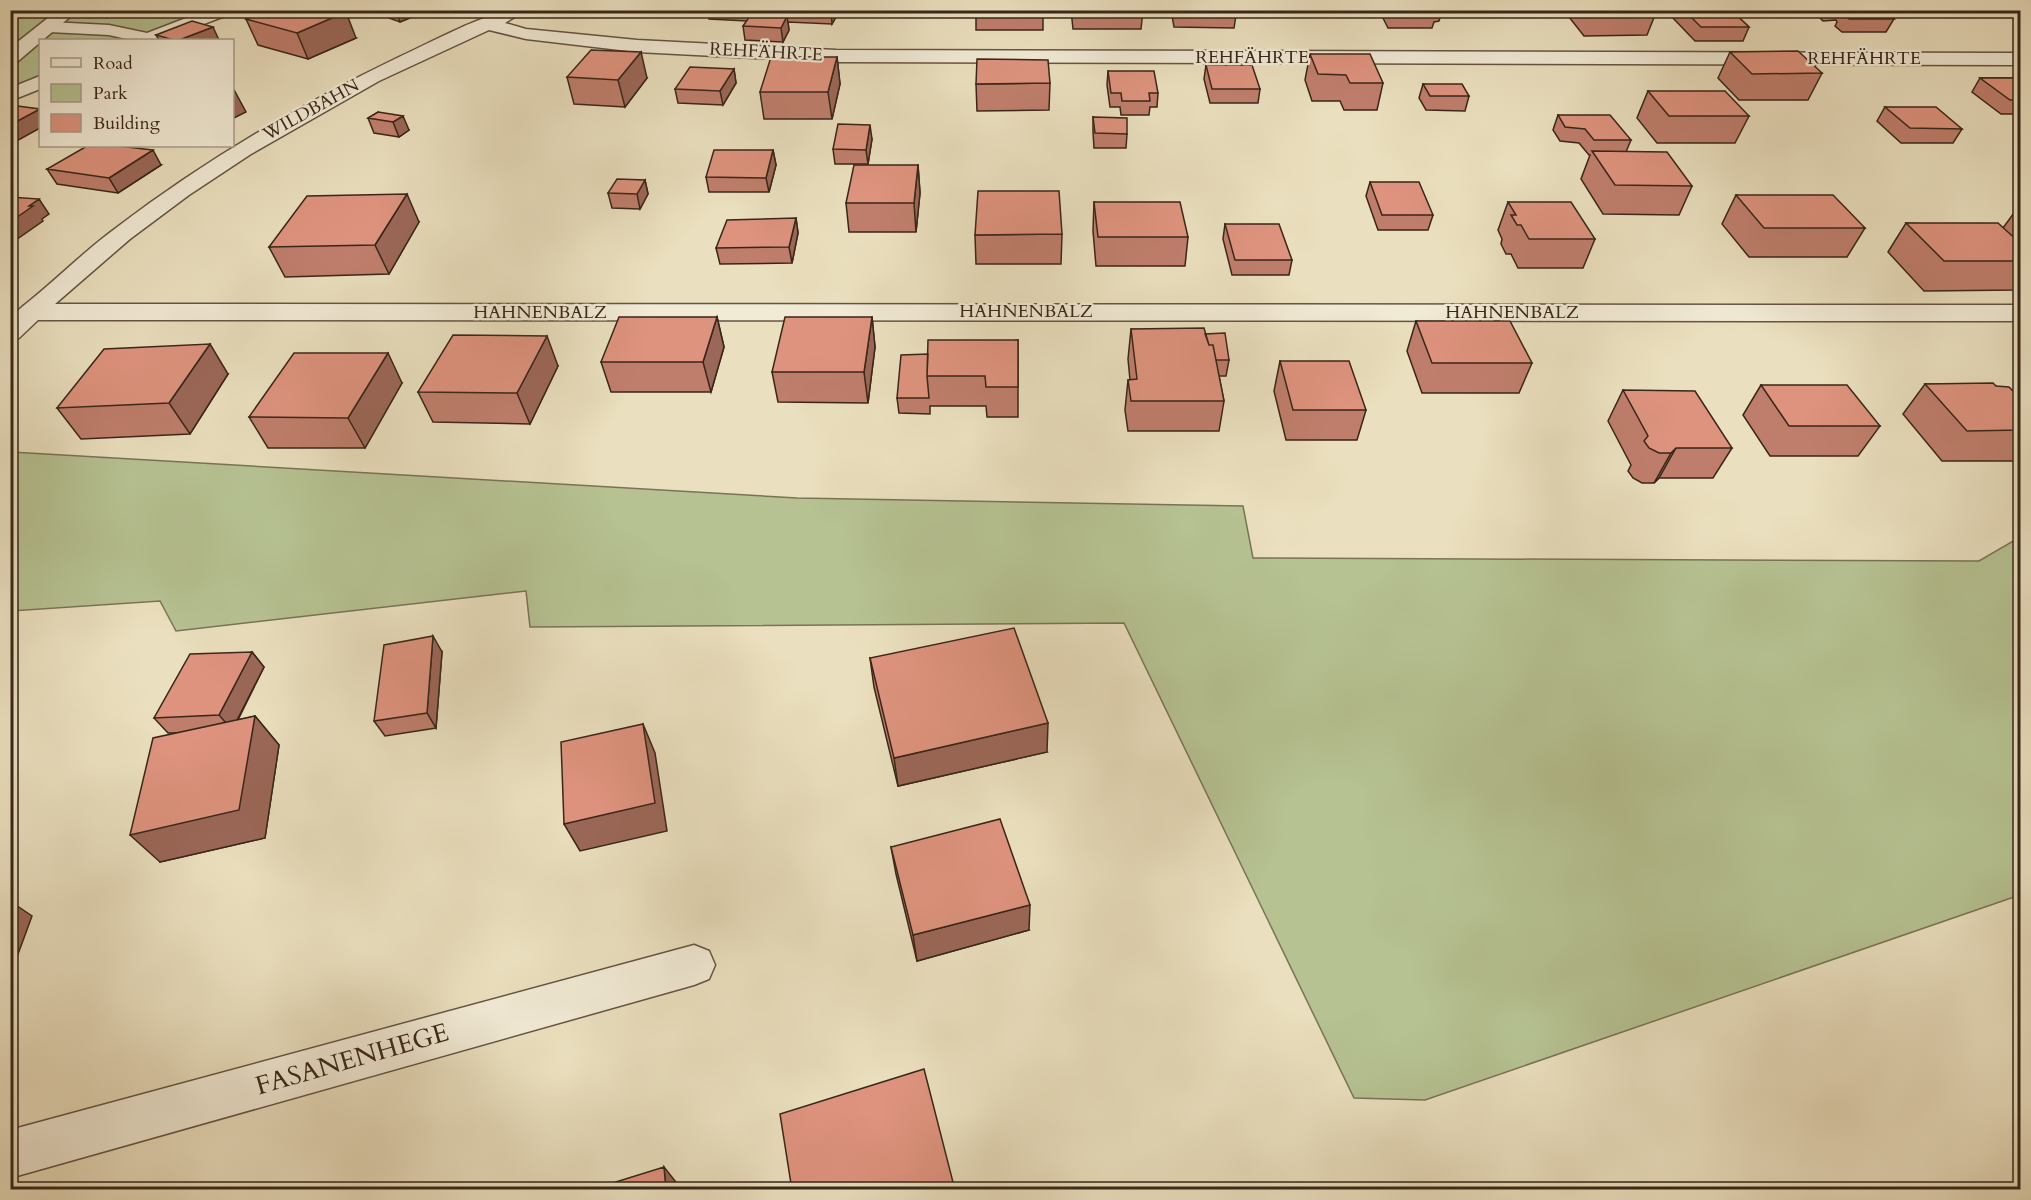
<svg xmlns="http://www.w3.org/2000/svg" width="2031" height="1200" font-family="Cardo,serif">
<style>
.green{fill:#b6c292;stroke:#787456;stroke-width:1.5}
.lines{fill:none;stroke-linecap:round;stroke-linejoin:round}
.lane-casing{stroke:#655442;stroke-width:3}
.street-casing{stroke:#655442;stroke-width:3}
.lane{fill:#f1ead5;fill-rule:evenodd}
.street{fill:#f1ead5;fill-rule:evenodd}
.wall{fill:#bf7e6c;stroke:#392619;stroke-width:1.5}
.shaded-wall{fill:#9b6758;stroke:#392619;stroke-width:1.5}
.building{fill:#de937e;stroke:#392619;stroke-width:1.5}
.labels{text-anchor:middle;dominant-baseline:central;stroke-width:4.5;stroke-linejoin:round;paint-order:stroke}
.far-street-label{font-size:18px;fill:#392619;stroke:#f1ead5}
.near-street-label{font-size:26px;fill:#392619;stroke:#f1ead5}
</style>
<rect width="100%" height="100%" fill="#eadfbe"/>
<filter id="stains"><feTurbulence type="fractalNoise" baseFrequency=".00333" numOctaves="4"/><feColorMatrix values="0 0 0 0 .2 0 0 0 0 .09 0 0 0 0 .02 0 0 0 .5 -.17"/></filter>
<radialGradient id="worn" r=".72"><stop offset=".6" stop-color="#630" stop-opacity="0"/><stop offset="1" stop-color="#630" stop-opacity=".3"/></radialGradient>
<path class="green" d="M11,11H58L11,47Z
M78,11H211L138,40H40V86L11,99V65Z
M11,452L797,498L1243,506L1253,558L1979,561L2020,537V895L1425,1100L1354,1098L1124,623L530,627L526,591L176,631L160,601L11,611Z"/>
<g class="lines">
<g class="lane-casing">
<path id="lane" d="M207,10H232L230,14L162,40H131L109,35L49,32L43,31L40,27L43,23L49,22L109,25L147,33Z
M40,76V89L10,101V88Z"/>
</g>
<g class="street-casing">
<path id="street" d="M58,10H78L17,62L10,64V48Z
M2006,10H2020V18L2008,14Z
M507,11L513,12L516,16L505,23L526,29L637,40L836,50L2020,53V65L836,62L637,52L526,39L489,30L379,81L251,154L189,195L130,239L55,304L2020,305V321L38,320L19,338L10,340V318L22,307C54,282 83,252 116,228C204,161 299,105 399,57C432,42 473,19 507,11Z
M694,945L709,951L715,965L709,979L694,985L10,1178V1130Z"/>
</g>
<use href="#lane" class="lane"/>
<use href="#street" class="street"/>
</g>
<path class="wall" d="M371,10H429L400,22L372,12Z
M708,10H758L754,16H786L785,10H840L832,24L788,22L789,30L783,42L745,40L743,26L747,21L709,19Z
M976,10H1043V30H976Z
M1071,10H1143L1141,29H1073Z
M1171,10H1234L1236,15L1234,28L1174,27Z
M1379,10H1442L1439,21L1434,22L1432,28H1388Z
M1566,10H1657L1647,35L1584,36L1565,12Z
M1676,10H1731L1749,27L1743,41H1695L1673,18Z
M1815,10H1904L1893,14L1883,11L1894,19L1886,32H1842L1835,26L1837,22L1836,20L1823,21L1814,12Z
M246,19L356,38L308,59L258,45Z
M156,35L219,40H159Z
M1730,52L1822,73L1808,100H1739L1718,78Z
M1310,54L1383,83L1377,110H1344L1340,101H1312L1305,80Z
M837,57L840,84L832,119H764L760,92Z
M1206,65L1260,89L1258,103H1210L1204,79Z
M734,69L736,83L723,105L678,103L675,89Z
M1108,71L1158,93L1157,107H1150L1149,115H1121L1120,107H1110L1107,85Z
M567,77L647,78L625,107L574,104Z
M1980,78H2020V114H2001L1972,92Z
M1050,83L1049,110L977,111L976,84Z
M1423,84L1469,96L1465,111L1426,110L1419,98Z
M1648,91L1749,116L1735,143H1657L1637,118Z
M1885,107L1962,129L1953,143H1901L1877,121Z
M378,112L409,130L399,137L374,133L368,118Z
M1558,115L1631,140L1626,152L1692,186L1679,215L1603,214L1581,179L1590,155H1589L1579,143L1560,141L1553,130Z
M1093,117L1127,134L1126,148H1094L1093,132Z
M872,139L868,164H835L833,149Z
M773,150L776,165L769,192H709L706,177Z
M161,165L118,193L57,184L47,169Z
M918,165L920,193L916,232H849L846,203Z
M645,180L648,194L640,209L612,208L608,193Z
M1370,182L1433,215L1428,230H1378L1366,196Z
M1736,195L1865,228L1847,257H1749L1722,224Z
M1094,202L1188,237L1185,266H1096L1093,231Z
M1508,202L1595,239L1583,268H1518L1511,254H1506L1501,244L1502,239L1498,230Z
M2019,206H2020V287L2018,290L1924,291L1888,252L1906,223L2003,228Z
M796,218L798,233L792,263L720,264L716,248Z
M419,222L389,274L285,277L269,247Z
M1225,224L1292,260L1289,275H1232L1223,239Z
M1062,234L1061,264H976L975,235Z
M717,317L724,347L711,392H611L601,362Z
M872,317L875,347L868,403L778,402L772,372Z
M1416,321L1532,363L1519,393H1422L1407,351Z
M1131,329L1205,334L1229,360L1226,376H1219L1224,401L1219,431H1128L1125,410L1128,380H1130L1128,359Z
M1018,340V417H987L986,406H930V414L899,413L897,398L928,354Z
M1280,361L1366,410L1357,440H1286L1274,391Z
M558,366L530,424L433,422L418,392Z
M228,374L190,434L81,439L57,408Z
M402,383L365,448H268L249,417Z
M1925,384L1996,386L2020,398V454L2015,461H1942L1903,414Z
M1761,385L1880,426L1858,456H1770L1743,415Z
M1623,390L1732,448L1713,478H1659L1654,483H1642L1633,478L1628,471L1631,465L1608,421Z
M252,652L264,667L238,720L255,716L279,745L265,838L160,862L177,733H168L154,718Z
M442,652L436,728L385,736L374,721Z
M870,658L1047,752L898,786L874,687Z
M891,847L1029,930L917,961L896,874Z"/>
<path class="shaded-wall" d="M18,10H41L21,16Z
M395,10H429L400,22Z
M749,10H758L751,21Z
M831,10H840L832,24L831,11Z
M1895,10H1904L1893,14Z
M346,12L356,38L308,59L297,33Z
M787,16L789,30L783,42L781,28Z
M213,27L219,40H179Z
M641,52L647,78L625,107L618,80Z
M837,57L840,84L832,119L828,92Z
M734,69L736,83L723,105L720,91Z
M232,86L246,112L232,119Z
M40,109V128L13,143L10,139V125Z
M403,116L409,130L399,137L393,122Z
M870,125L872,139L868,164L866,150Z
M153,150L161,165L118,193L109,178Z
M773,150L776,165L769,192L766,178Z
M918,165L920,193L916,232L914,203Z
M645,180L648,194L640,209L637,194Z
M407,194L419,222L389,274L375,245Z
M39,199L49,214L42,219L43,221L10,244V222L29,206Z
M796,218L798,233L792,263L789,247Z
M717,317L724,347L711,392L703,362Z
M872,317L875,347L868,403L864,372Z
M547,336L558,366L530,424L517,393Z
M210,344L228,374L190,434L169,403Z
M388,353L402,383L365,448L348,418Z
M1676,448L1659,478L1654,483L1671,453Z
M433,636L442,652L436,728L427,713Z
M252,652L264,667L232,730L219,715Z
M255,716L279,745L265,838L160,862L130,835Z
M1048,723L1047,752L898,786L894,758Z
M643,724L655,753L667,831L580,851L564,824Z
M13,903L32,916L10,976V908Z
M1030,905L1029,930L917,961L913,935Z
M664,1167L679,1186V1190H666Z"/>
<path class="building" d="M266,10H339L346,12L297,33L246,19Z
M1174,10H1234L1236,15L1175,14Z
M1389,10H1433L1435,15L1391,14Z
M1684,10H1731L1749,27H1701Z
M1846,10H1883L1894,19H1849L1842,13H1849Z
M750,16H787L781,28L743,26Z
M192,21L213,27L179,40H174L156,35Z
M591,50L641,52L618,80L567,77Z
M1798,51L1822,73L1752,74L1730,52Z
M1310,54H1370L1383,83H1350L1346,75L1318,74Z
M771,57H837L828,92H760Z
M977,59L1048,60L1050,83L976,84Z
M1206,65H1252L1260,89H1212Z
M690,67L734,69L720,91L675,89Z
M1108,71H1154L1158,93H1149L1150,101H1122L1121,93H1111Z
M1980,78H2020V100H2010Z
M1423,84H1462L1469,96H1430Z
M1648,91H1725L1749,116H1669Z
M10,105L40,109L10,125Z
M1885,107H1936L1962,129L1910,128Z
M378,112L403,116L393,122L368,118Z
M1558,115H1610L1631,140H1594L1585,129L1565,127Z
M1093,117L1127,118V134L1095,133Z
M838,124L870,125L866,150L833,149Z
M87,146H118L153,150L109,178L47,169Z
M714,150H773L766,178L706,177Z
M1592,151L1667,152L1692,186L1615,185Z
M854,165H918L914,203H846Z
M617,179L645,180L637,194L608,193Z
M1370,182H1419L1433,215H1382Z
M978,191H1059L1062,234L975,235Z
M407,194L375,245L269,247L307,196Z
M1736,195H1833L1865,228H1764Z
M10,197L39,199L29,206H33L10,222Z
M1094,202H1180L1188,237H1098Z
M1508,202H1571L1595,239H1529L1521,225H1517L1511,215H1516Z
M796,218L789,247L716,248L727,220Z
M1906,223H1998L2020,243V261H1944Z
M1225,224H1279L1292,260H1235Z
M619,317H717L703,362H601Z
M785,317H872L864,372H772Z
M1416,321H1510L1532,363H1432Z
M1204,328L1209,345H1213L1224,401H1131L1128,380L1137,379L1131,329Z
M1225,333L1229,360H1216L1213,345H1209L1205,334Z
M453,335L547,336L517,393L418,392Z
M928,340H1018V387H986L985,376H927Z
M210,344L169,403L57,408L104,349Z
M294,353H388L348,418L249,417Z
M928,354L927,376L929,398H897L901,355Z
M1280,361H1349L1366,410H1293Z
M1993,383L1996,386L2009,387L2020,398V430L1967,431L1925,384Z
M1761,385H1847L1880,426H1789Z
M1623,390L1695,391L1732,448H1676L1671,453H1659L1649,448L1644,441L1648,436Z
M1014,628L1048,723L894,758L870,658Z
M433,636L427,713L374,721L384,645Z
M252,652L219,715L154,718L190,654Z
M255,716L239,810L130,835L153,738Z
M643,724L655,803L564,824L561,742Z
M1000,819L1030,905L913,935L891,847Z
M924,1069L955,1190H792L780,1114Z
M664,1167L666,1190H590Z"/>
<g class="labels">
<g class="far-street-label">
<text transform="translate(766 52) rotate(3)">REHFÄHRTE</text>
<text x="1252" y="57">REHFÄHRTE</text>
<text x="1864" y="58">REHFÄHRTE</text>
<text transform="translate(311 110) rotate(-29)">WILDBAHN</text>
<text x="1026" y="311">HAHNENBALZ</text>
<text x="540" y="312">HAHNENBALZ</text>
<text x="1512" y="312">HAHNENBALZ</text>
</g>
<g class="near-street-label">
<text transform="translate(352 1059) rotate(-16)">FASANENHEGE</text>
</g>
</g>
<rect width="2031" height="1200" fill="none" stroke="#eadfbe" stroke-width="36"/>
<rect x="12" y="12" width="2007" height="1176" fill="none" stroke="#392619" stroke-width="3"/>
<rect x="18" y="18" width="1995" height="1164" fill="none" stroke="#392619" stroke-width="1.5"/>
<rect x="39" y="39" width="195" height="108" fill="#f1ead5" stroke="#a79c8a" stroke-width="1.5"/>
<rect x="51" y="58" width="30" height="9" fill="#f1ead5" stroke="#a79c8a" stroke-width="1.5"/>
<text x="93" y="69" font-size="18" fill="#392619">Road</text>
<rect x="51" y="84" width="30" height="18" fill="#b6c292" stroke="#a79c8a" stroke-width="1.5"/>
<text x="93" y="99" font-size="18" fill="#392619">Park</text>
<rect x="51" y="114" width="30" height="18" fill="#de937e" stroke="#a79c8a" stroke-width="1.5"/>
<text x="93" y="129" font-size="18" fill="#392619">Building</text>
<rect width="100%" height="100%" filter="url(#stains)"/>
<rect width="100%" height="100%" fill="url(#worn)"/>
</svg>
